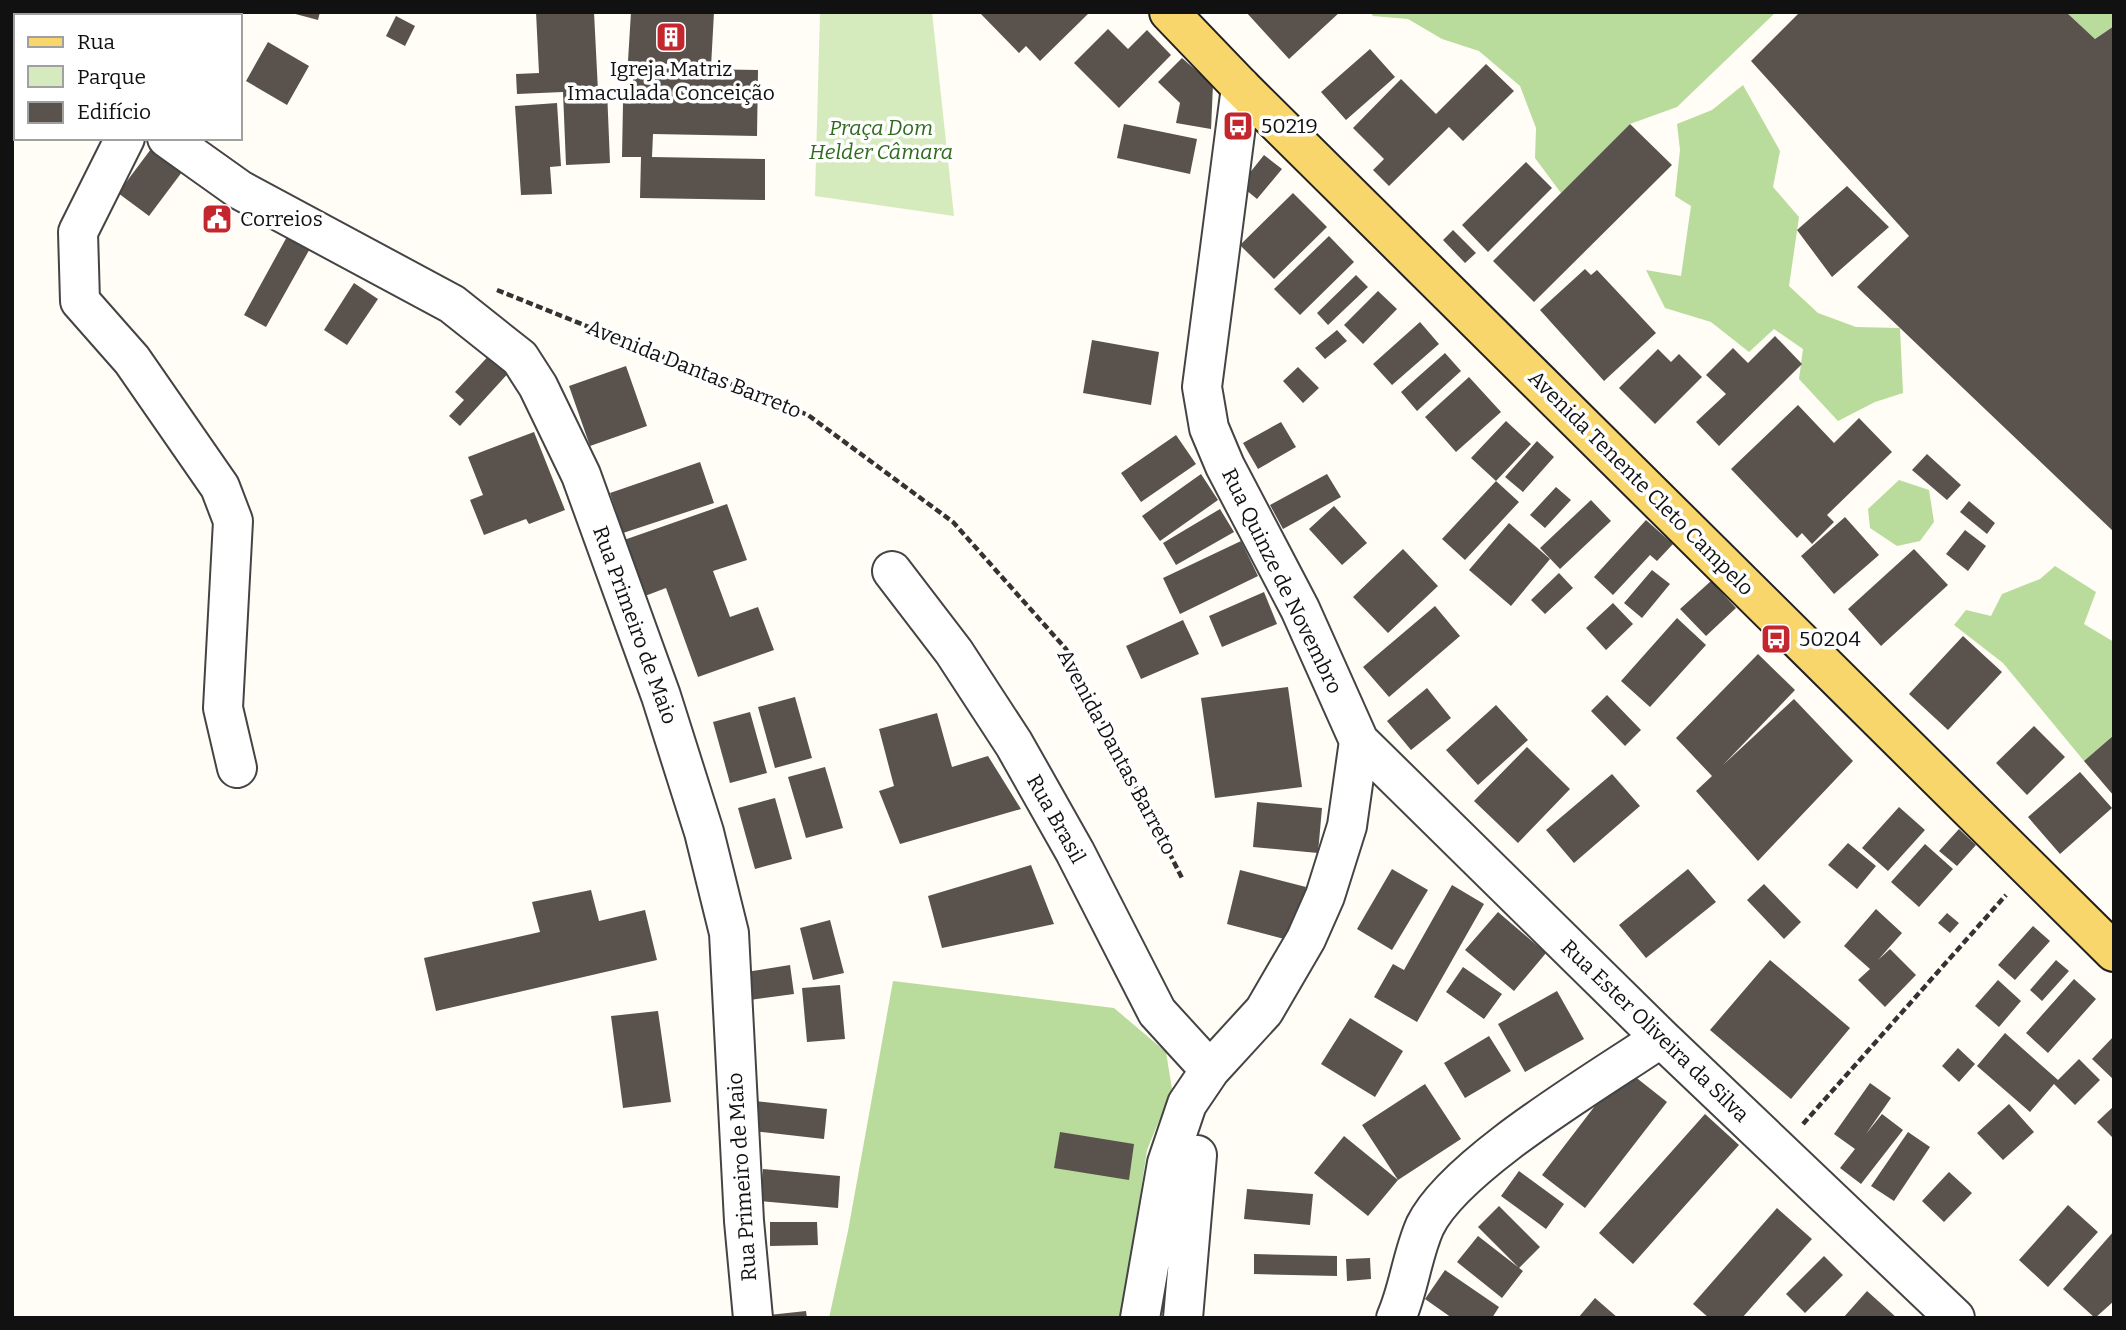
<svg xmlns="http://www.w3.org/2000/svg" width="2126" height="1330" font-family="Bitter,serif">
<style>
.green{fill:#d5ebbd}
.forest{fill:#b9dc9c}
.building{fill:#5a524d}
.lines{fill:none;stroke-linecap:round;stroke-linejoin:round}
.minor-casing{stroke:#444;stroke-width:42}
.major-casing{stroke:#222;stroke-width:42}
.path{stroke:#333;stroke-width:4.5;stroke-dasharray:7 3.5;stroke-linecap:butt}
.minor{stroke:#fff;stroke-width:38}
.major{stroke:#f9d66b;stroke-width:38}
.labels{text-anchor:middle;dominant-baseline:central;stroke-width:7;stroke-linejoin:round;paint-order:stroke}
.poi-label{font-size:21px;fill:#111;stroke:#fff;text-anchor:start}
.park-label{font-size:21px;font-style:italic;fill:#2f6b1f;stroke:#fff}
.street-label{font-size:21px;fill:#111;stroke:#fff}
</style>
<rect width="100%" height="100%" fill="#fffdf5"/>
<path class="green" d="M820,12H932L954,216L815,196Z"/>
<path class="forest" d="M1370,12H1776L1677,107L1630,124L1561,193L1535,158L1536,128L1520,86L1479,51L1442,39L1408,19L1373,16Z
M2066,12H2114V26L2095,39Z
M1743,85L1780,151L1773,187L1799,217L1789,286L1818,313L1856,327L1900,328L1903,393L1875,402L1838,421L1799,379L1803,349L1774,329L1749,352L1711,322L1665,308L1646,270L1681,276L1691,206L1675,196L1680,150L1677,124L1712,110Z
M1899,480L1929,490L1934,522L1920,541L1897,546L1870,528L1868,509Z
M2055,566L2096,592L2084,624L2114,642V735L2084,761L2003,663L1954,625L1966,610L1991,616L2002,594L2040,579Z
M893,981L1114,1008L1166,1052L1172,1089L1147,1150L1122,1318H829L848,1231Z"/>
<path class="building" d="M203,12H240L239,16H202Z
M288,12H320L318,20Z
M536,12H594L598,91L607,90L610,163L566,165L563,92L517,94L516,74L539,73Z
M631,12H714L711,67L628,61Z
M979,12H1090L1040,61L1026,46L1019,53Z
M1246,12H1340L1289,59Z
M1800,12H2066L2095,39L2114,26V532L1857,287L1909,236L1751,61Z
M396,16L415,26L405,46L386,36Z
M1108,29L1128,49L1147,30L1171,55L1119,108L1074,63Z
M268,42L309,66L287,105L246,81Z
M1370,49L1395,77L1346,120L1321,92Z
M16,58V110L12,107V63Z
M1182,58L1213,85L1211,129L1176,123L1180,103L1158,82Z
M1486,64L1514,91L1463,141L1449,127L1389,186L1373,170L1384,159L1353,128L1401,79L1436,114Z
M633,68L758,70L757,136L653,134L652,157L765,159V200L640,198L641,157H622L623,103H633Z
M557,103L561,166L550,167L552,194L521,195L515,106Z
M1124,124L1197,139L1190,174L1117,158Z
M1630,124L1672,165L1534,302L1493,261Z
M154,145L185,168L149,216L118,193Z
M1264,155L1282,169L1257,199L1240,185Z
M1526,162L1552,188L1488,252L1462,225Z
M1847,186L1889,227L1832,277L1797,230Z
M1293,193L1327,227L1274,279L1240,245Z
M1453,230L1476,253L1465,263L1443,240Z
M289,233L312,245L266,327L244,315Z
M1329,236L1354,262L1300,315L1274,289Z
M1585,269L1591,275L1597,270L1656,333L1604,381L1540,310Z
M1356,275L1368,287L1328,325L1317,313Z
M354,283L378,299L347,345L324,330Z
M1378,291L1397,309L1363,344L1344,325Z
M1420,322L1439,344L1392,385L1373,364Z
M1337,330L1347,341L1325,359L1315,348Z
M1775,336L1802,364L1719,446L1696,422L1726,394L1706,375L1733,348L1748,363Z
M1092,340L1159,352L1151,405L1083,393Z
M1658,349L1671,362L1679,354L1702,377L1655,424L1619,388Z
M494,350L514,367L460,426L449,416L464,400L455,392Z
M1445,353L1461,371L1417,411L1401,392Z
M626,366L647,426L590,446L569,386Z
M1298,367L1319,388L1303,403L1283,381Z
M1469,377L1501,412L1456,452L1425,417Z
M1798,405L1834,443L1859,418L1892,452L1827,515L1834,522L1812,544L1802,533L1797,538L1731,469Z
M1506,421L1531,444L1496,481L1471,458Z
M1281,422L1296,447L1258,469L1243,443Z
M534,432L565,510L529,524L526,519L484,535L470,500L483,495L468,457Z
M1176,435L1196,464L1141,502L1121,473Z
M1537,441L1554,457L1523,492L1505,477Z
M1927,454L1961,485L1947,500L1912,470Z
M700,462L714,503L623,533L610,493Z
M1201,474L1218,500L1160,541L1142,516Z
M1327,474L1341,497L1283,529L1270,505Z
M1496,481L1519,502L1465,560L1442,539Z
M1556,487L1571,500L1545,528L1530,515Z
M1591,500L1611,521L1560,569L1540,548Z
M1969,501L1995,523L1987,534L1960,512Z
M727,504L747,560L713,571L730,617L758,607L774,650L698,677L666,588L645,596L624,540Z
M1334,506L1367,543L1342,565L1309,529Z
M1220,509L1234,532L1176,565L1163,543Z
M1845,517L1879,555L1834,594L1801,556Z
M1646,520L1673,544L1657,561L1650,555L1613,595L1594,577Z
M1509,523L1550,559L1511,606L1469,570Z
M1965,530L1986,546L1968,571L1946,554Z
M1241,541L1258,576L1180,614L1163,578Z
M1403,549L1438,586L1388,633L1353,597Z
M1914,549L1948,585L1881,646L1848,609Z
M1652,570L1670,584L1642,618L1624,603Z
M1559,573L1573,588L1545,614L1531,600Z
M1711,581L1736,608L1706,636L1680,609Z
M1264,592L1277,624L1222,647L1209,616Z
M1613,603L1633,624L1606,650L1586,628Z
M1435,606L1460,636L1389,697L1363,667Z
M1677,618L1706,645L1650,707L1621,681Z
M1183,620L1199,654L1141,679L1126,646Z
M1963,636L2002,672L1948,730L1909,694Z
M1758,654L1795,690L1723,765L1794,699L1853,761L1758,861L1696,791L1712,776L1676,738Z
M1288,687L1302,787L1215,798L1201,698Z
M1427,688L1451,718L1411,750L1387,721Z
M1607,695L1641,730L1625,746L1591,711Z
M795,697L812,758L775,768L758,707Z
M1496,705L1528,740L1478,785L1446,750Z
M750,712L767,773L730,783L713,722Z
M937,713L952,767L988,756L1021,809L900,844L879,791L894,786L879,729Z
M2034,726L2065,757L2027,795L1996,763Z
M2114,735V796L2084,761Z
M1527,747L1570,789L1518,843L1474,801Z
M825,767L843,828L806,838L788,777Z
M2080,772L2112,808L2060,854L2028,817Z
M1612,774L1640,806L1574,863L1546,830Z
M775,798L792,859L755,869L738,808Z
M1257,802L1322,808L1318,853L1253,847Z
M1899,807L1925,830L1888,871L1862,848Z
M1959,829L1976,845L1957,866L1939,851Z
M1848,843L1876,866L1857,889L1828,865Z
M1925,844L1953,869L1919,907L1891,882Z
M1031,865L1054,924L942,948L928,896Z
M1392,869L1428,890L1392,950L1357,929Z
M1688,869L1716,902L1646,958L1619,925Z
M1240,870L1306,887L1292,941L1227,924Z
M1764,884L1801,922L1784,939L1747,900Z
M1452,885L1484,904L1417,1022L1374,997L1393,964L1404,970Z
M591,890L599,921L645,910L657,960L436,1011L424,958L540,932L532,902Z
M1876,909L1902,933L1878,960L1890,949L1916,975L1885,1007L1858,980L1870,969L1844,946Z
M1498,912L1546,953L1514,991L1465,950Z
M1947,913L1959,923L1950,933L1938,923Z
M830,920L844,973L813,980L800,928Z
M2033,926L2050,941L2015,980L1998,965Z
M1770,960L1850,1028L1791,1099L1710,1030Z
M2056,960L2069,971L2042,1001L2030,990Z
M790,965L794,994L750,1000L746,972Z
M1463,967L1502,994L1484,1019L1446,992Z
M2074,979L2096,999L2048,1053L2026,1033Z
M1998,980L2021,1001L1999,1027L1975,1006Z
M840,985L845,1039L807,1042L802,988Z
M1557,991L1584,1039L1525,1072L1498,1024Z
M658,1011L671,1102L623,1108L611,1016Z
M1350,1018L1403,1051L1375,1097L1321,1064Z
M2005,1033L2058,1080L2079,1059L2100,1080L2075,1105L2054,1084L2030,1112L1977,1066Z
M1489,1036L1511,1071L1465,1098L1444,1063Z
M2114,1036V1080L2092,1059Z
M1958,1048L1975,1064L1959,1082L1942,1066Z
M1624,1068L1667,1102L1585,1208L1542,1175Z
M1870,1083L1891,1098L1866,1134L1882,1114L1903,1130L1861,1184L1840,1168L1855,1149L1834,1134Z
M1425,1084L1461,1139L1398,1180L1362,1125Z
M755,1101L827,1109L824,1139L752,1131Z
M2009,1104L2034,1132L2003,1160L1977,1133Z
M2114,1106V1139L2097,1122Z
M1705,1114L1739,1145L1633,1264L1599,1233Z
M1060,1132L1134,1144L1129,1180L1054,1168Z
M1908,1132L1930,1147L1894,1201L1871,1186Z
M1344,1136L1398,1180L1368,1216L1314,1173Z
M763,1169L840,1176L838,1208L760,1201Z
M1519,1171L1564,1204L1546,1229L1501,1196Z
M1949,1172L1972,1193L1944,1222L1922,1201Z
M1247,1189L1313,1194L1310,1225L1244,1219Z
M2068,1205L2098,1232L2048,1287L2019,1260Z
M1499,1206L1540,1247L1519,1268L1478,1227Z
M1777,1208L1812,1239L1742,1318H1709L1693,1304Z
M770,1222H817L818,1245L770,1246Z
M2114,1231V1301L2095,1318L2063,1289Z
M1478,1236L1523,1271L1502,1298L1457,1262Z
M1254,1254L1337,1256V1276L1254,1274Z
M1824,1256L1843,1275L1805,1313L1786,1294Z
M1370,1258L1371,1279L1347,1281L1346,1259Z
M1445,1270L1499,1307L1492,1318H1452L1425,1299Z
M1867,1291L1897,1318H1843Z
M1595,1298L1618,1318H1578Z
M806,1311L807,1318H770L769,1315Z"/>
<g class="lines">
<g class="minor-casing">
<path id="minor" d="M12,14L16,17
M150,16V12
M125,138L78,232L80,301L132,360L220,487L233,521L223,708L237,768
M167,138L240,190L452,304L520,358L538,386L581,475L661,696L704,832L729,933L744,1221L753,1318
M892,571L954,652L1014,744L1075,852L1157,1012L1210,1070
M1359,741L1661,1038L1955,1318
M1140,1318L1167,1163L1187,1104L1210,1070L1264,1011L1306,939L1325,896L1347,826L1359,741L1300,609L1225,466L1209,428L1202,387L1241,87
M1183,1318L1197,1155
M1396,1318C1409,1289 1412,1255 1425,1226C1455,1164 1601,1079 1661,1038"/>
</g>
<g class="major-casing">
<path id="major" d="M1169,12L1241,87L2114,952"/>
</g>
<path class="path" d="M497,290L808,415L953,522L1066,649L1183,880
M1803,1124L2006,895"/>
<use href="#minor" class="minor"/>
<use href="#major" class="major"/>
</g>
<defs>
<g id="building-square" transform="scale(1.575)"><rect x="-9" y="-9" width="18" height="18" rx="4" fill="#c4262e" stroke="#fff"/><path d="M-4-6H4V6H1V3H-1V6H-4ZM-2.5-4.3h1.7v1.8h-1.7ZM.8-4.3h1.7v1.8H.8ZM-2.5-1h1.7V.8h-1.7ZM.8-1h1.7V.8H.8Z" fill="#fff"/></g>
<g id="bus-square" transform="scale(1.575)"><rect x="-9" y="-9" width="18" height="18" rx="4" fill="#c4262e" stroke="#fff"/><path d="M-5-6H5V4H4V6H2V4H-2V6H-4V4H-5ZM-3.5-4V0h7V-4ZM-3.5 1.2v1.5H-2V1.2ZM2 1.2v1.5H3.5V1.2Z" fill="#fff"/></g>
<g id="civic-square" transform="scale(1.575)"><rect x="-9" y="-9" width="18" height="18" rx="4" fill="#c4262e" stroke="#fff"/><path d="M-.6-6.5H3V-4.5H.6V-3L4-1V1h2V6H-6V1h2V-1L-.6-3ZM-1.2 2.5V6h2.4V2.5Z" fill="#fff"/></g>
</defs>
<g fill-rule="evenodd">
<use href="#building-square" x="671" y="37"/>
<use href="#bus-square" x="1238" y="126"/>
<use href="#civic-square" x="217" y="219"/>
<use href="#bus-square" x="1776" y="639"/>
</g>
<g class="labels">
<g class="poi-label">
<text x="671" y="69" text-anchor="middle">Igreja Matriz<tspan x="671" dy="24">Imaculada Conceição</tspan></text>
<text x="1261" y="126">50219</text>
<text x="240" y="219">Correios</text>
<text x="1799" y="639">50204</text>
</g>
<g class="park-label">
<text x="881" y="128">Praça Dom<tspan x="881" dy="24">Helder Câmara</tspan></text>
</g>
<g class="street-label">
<text transform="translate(694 369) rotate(22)">Avenida Dantas Barreto</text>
<text transform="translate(1641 483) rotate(45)">Avenida Tenente Cleto Campelo</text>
<text transform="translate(1282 581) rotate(64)">Rua Quinze de Novembro</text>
<text transform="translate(635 625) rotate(70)">Rua Primeiro de Maio</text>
<text transform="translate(1117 752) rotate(62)">Avenida Dantas Barreto</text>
<text transform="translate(1056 819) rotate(61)">Rua Brasil</text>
<text transform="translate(1655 1031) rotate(44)">Rua Ester Oliveira da Silva</text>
<text transform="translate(742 1177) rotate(-94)">Rua Primeiro de Maio</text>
</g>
</g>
<rect width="2126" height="1330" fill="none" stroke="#111111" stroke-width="28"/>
<rect x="14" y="14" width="228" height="126" fill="#ffffff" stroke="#a0a0a0" stroke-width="2"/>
<rect x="28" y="37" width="35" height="10" fill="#f9d66b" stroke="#a0a0a0" stroke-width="2"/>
<text x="77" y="49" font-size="21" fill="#111111">Rua</text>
<rect x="28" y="66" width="35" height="21" fill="#d5ebbd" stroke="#a0a0a0" stroke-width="2"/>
<text x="77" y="84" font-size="21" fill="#111111">Parque</text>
<rect x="28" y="102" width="35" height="21" fill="#5a524d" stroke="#a0a0a0" stroke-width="2"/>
<text x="77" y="119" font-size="21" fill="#111111">Edifício</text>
</svg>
